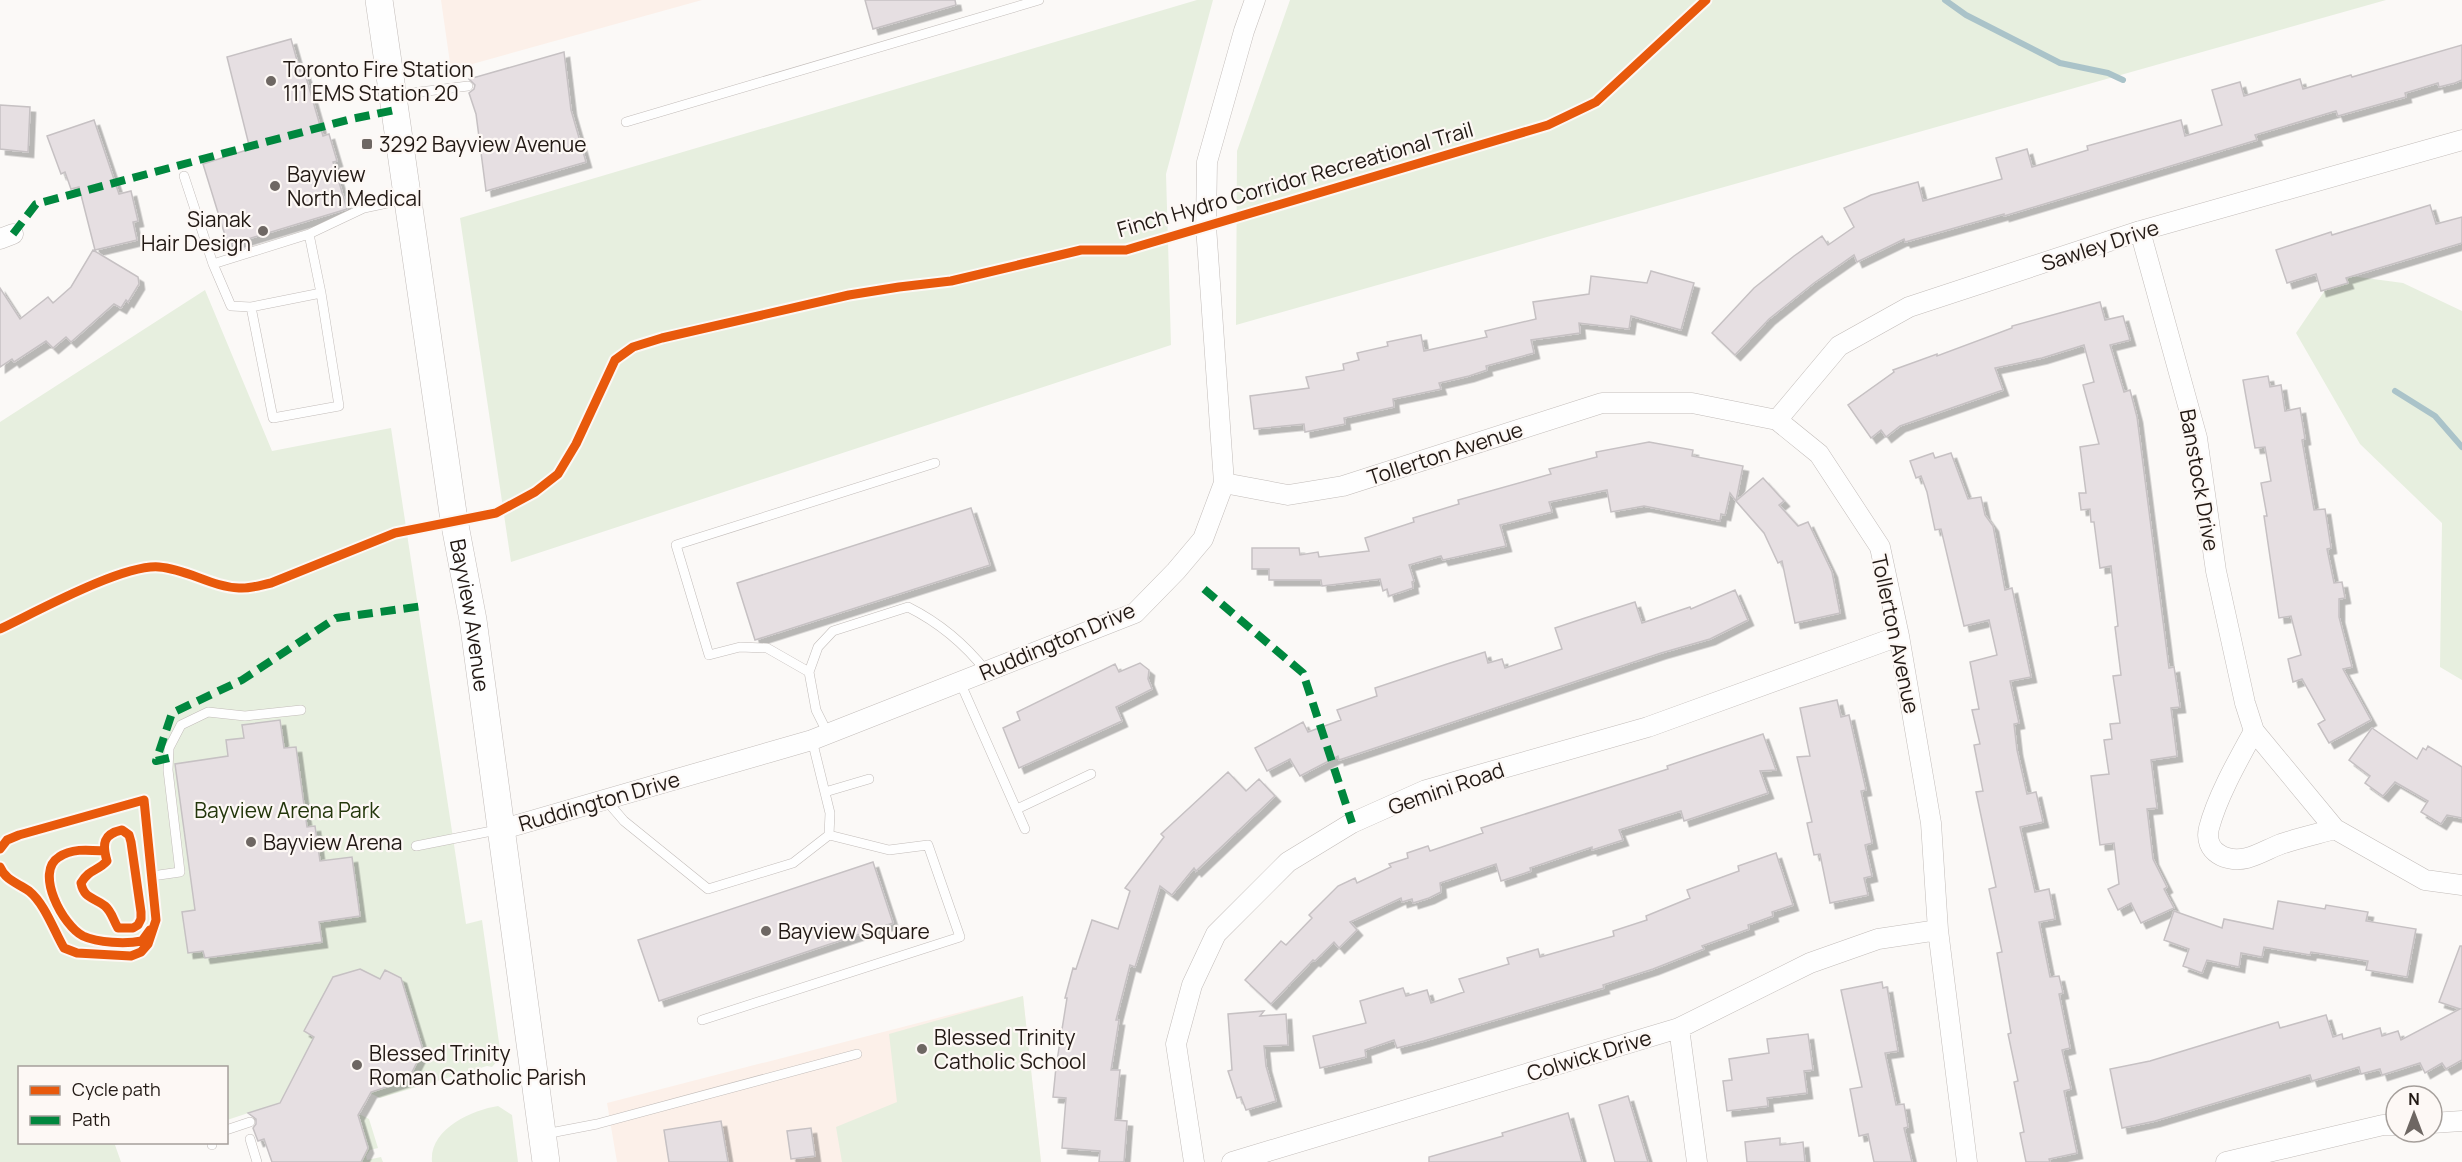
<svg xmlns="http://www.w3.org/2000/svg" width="2462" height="1162" font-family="Manrope,sans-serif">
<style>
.built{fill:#fcf0e9}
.green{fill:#e7efdf}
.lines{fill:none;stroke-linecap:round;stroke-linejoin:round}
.stream{stroke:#aac3c9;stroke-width:6}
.building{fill:#e6dfe2;stroke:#c6c1c3;stroke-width:1.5;filter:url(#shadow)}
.service-casing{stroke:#c2bcb9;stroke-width:10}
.minor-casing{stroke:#c2bcb9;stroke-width:21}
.secondary-casing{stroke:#c2bcb9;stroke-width:28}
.service{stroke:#fefefe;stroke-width:9}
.minor{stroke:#fefefe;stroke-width:20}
.secondary{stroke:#fefefe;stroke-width:27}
.quiet{stroke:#00873e;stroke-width:8;stroke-dasharray:15 8;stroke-linecap:butt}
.cycleway-casing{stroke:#fdf8f5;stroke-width:13}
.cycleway{stroke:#e8590c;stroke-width:9}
.poi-dot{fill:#6e6763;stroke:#fdf8f5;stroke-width:2}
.labels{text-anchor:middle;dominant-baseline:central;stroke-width:4.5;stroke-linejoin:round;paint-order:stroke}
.poi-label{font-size:21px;fill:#221914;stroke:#fdf8f5;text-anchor:start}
.street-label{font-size:21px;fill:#221914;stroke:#fdf8f5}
.park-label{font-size:21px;fill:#23360b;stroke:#fdf8f5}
</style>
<defs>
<filter id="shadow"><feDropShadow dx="5.5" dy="5.5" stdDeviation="0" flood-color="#0004"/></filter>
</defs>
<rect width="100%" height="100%" fill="#fbf9f7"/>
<path class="built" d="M441,0H702L451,70Z
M1023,996L1041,1162H617L607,1103Z"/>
<path class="green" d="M1197,0H1213L1166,174L1171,345L511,562L460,218Z
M1290,0H2386L1236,325L1237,151Z
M2336,274L2403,283L2462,311V680L2440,667L2442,523L2360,444L2296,333Z
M205,290L272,451L391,428L466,924L482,920L501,1057L492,1067L487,1066L380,1098L370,1093L408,1080L423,1050L401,978L385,970L380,979L360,969L331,982L304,1031L314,1037L278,1106H270L227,1120L226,1068H20V1142L124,1143L115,1145L121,1162H0V422Z
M1023,996L1041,1162H842L836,1127L897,1102L889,1034Z
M498,1106L512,1115L518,1162H432C429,1129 472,1110 498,1106Z
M359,1114L369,1119L378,1148L370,1150L366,1156L367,1160L381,1157L383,1162H361L368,1148Z"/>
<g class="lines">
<path class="stream" d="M1945,0L1966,15L2060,63L2108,73L2123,80
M2395,391L2435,416L2462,447"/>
</g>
<path class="building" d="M865,0H955L956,5L873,29Z
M291,39L300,71L304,70L323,136L329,134L337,161L333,162L347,209L228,245L203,164L250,149L227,57Z
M2462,45V80L2455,83L2439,87L2438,83L2405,93L2406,97L2384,103L2338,116L2336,111L2255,135L2257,140L2004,216V214L1905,242L1904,239L1857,262L1854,255L1814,283L1769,319L1735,355L1712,333L1754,288L1794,256L1822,236L1828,245L1854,227L1844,208L1871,195L1918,182L1923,201L2002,179L1996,158L2027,149L2032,167L2088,150L2087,146L2181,120L2185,136L2222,125L2212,90L2240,82L2244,96L2300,79L2303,89L2351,75L2352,77Z
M564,52L571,110L586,162L486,191L476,114L469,93L474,89L475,85L469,79Z
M0,105L30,107L28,152L0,149Z
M94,120L119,194L131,191L138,221L133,222L137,240L95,250L79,187L71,189L65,172L61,174L47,136Z
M2430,205L2436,224L2462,217V243L2346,278L2348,283L2321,291L2316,274L2287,283L2276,250L2331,232L2332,235Z
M93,250L138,277L139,284L128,302L126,300L121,308L114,304L71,342L66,337L53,348L46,341L14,362L12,359L0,367V288L20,319L48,297L53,303L71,287Z
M1651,271L1694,283L1681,330L1631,316L1629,329L1579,323L1580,333L1531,340L1534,353L1486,366L1487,370L1469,376L1439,383L1441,389L1393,399L1394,407L1344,418L1345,424L1305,432L1304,424L1254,429L1250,396L1309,388L1306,377L1344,370L1343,364L1359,360L1357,353L1388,346L1387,342L1421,335L1424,351L1487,337L1485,331L1536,319L1533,302L1589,294L1591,276L1647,283Z
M2100,302L2105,320L2123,316L2130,340L2110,345L2124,392L2130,390L2137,417L2169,668L2174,667L2180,707L2171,708L2177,756L2151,760L2157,808L2147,809L2153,859L2167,887L2164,889L2174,908L2141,923L2131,903L2118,910L2108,889L2119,884L2114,843L2100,845L2091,776L2109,774L2104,740L2112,739L2110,724L2120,723L2113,676L2121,675L2115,627L2118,626L2111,566L2100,568L2094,522H2091L2090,509L2081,510L2079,493H2086L2080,447L2099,444L2083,385L2094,382L2084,345L2042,358L1995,368L2003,390L1900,426L1886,437L1881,430L1871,438L1848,405L1894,372L1893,370L1937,354V356L2012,328V326Z
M2268,376L2270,387L2281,385L2285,411L2300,408L2305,439L2302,440L2314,510L2325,509L2331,548L2327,549L2334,583L2342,582L2345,598L2339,599V617L2352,667L2343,669L2371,720L2329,743L2318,724L2325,720L2302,679L2293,682L2288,659L2301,655L2291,616L2279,618L2264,516H2267L2261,483L2271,481L2265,447L2255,448L2243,380Z
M1649,442L1693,450L1692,456L1743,466L1736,501L1730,493L1725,515L1721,514L1720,521L1644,506L1611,512L1607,490L1549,502L1552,512L1500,525L1506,546L1443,560L1441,556L1409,565L1414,581L1412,582L1413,588L1389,596L1387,589L1383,591L1380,579L1322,586L1321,580H1269V569H1252V548H1299L1300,555L1318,552L1319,557L1369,551L1365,538L1414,522L1413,518L1459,504L1458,500L1551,474L1549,469L1597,457L1596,452Z
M1933,453L1935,458L1951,453L1968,499L1981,497L1985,515L1993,526L2005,590L2012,588L2031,677L2010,681L2019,723L2014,724L2017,750L2027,794L2036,792L2043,822L2020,827L2035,892L2049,889L2055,919L2039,922L2050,977L2059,976L2063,993L2059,994L2070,1048L2062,1050L2071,1089L2064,1091L2077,1153L2049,1159L2050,1162H2026L2020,1133L2024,1132L2014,1082L2018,1081L2008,1034L2011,1033L1997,953L2002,952L1989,889L1996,887L1976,792L1983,791L1974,745L1980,744L1972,710L1979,709L1970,662L1997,655L1989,620L1964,626L1941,529L1935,530L1927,492L1921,476L1916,478L1910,461Z
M1763,478L1784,501L1779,505L1798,526L1808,522L1832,572L1840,613L1795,623L1782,561L1778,563L1764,533L1736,501Z
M971,508L990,565L755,640L737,583Z
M1735,590L1748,620L1710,639L1661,653L1339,760L1338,756L1300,776L1290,759L1267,771L1255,748L1303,722L1308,732L1341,720L1337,710L1377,696L1375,688L1447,664L1485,652L1488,663L1502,659L1505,668L1562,649L1555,628L1585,618L1635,602L1642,623L1690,607L1691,609Z
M1140,663L1149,670L1148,679L1152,689L1116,707L1122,721L1019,768L1003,728L1020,720L1017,712L1115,664L1119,672Z
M1837,700L1841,717L1849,715L1866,790L1861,791L1872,843L1865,845L1872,876L1864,878L1868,895L1830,903L1820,854L1814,855L1807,823L1812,822L1797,757L1810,756L1800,708Z
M280,720L284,748L296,747L307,827L315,826L320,861L352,857L360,916L319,922L322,942L205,958L203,951L188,953L182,912L195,910L175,764L228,756L226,740L244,738L242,725Z
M2372,728L2417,759L2423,748L2426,750L2428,746L2462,767V818L2447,815L2441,824L2421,812L2428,801L2395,782L2383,796L2365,783L2370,776L2349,760Z
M1763,734L1776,770L1760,771L1768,793L1684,821L1681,811L1619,830L1623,840L1592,850V847L1530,868L1531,871L1501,881L1496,864L1440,883L1441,892L1429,898L1413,903L1412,899L1402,902L1401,898L1350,922L1357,930L1339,948L1334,942L1315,961L1313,960L1271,1004L1245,980L1281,941L1286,945L1312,918L1309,915L1338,886L1355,878L1357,883L1391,867L1389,864L1408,858L1407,853L1428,846L1430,851L1483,833L1481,828L1668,769L1667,766Z
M1228,772L1246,791L1259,779L1275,796L1196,871L1194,868L1172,895L1160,886L1135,967L1130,965L1116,1020H1119L1111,1070H1120L1115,1120L1127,1121L1124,1162H1099L1100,1151L1062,1148L1066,1098L1053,1097L1056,1067L1067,998H1065L1073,968L1076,969L1092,920L1118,929L1130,891L1125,888L1164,837L1161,834Z
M1776,853L1793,905L1772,912L1773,916L1748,925L1749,929L1702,946L1704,949L1653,969L1603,985L1604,988L1424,1041L1397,1048L1394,1040L1365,1050L1366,1057L1320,1068L1313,1036L1366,1023L1360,1001L1403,988L1406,996L1427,990L1431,1003L1464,992L1459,979L1509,964L1507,958L1538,949L1540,957L1614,936L1613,931L1647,920L1646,916L1690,898L1687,890L1739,871L1738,866Z
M873,862L893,923L659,1001L638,940Z
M2278,901L2325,909L2326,905L2368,912L2366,921L2416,929L2407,977L2366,970L2368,961L2311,952L2310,955L2264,947L2262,957L2241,953L2239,967L2207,960L2202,973L2183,966L2189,949L2164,940L2174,911L2222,928L2224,919L2273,929Z
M2460,946H2462V1060L2446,1069L2442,1063L2425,1073L2420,1063L2382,1075L2380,1069L2361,1074L2359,1067L2312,1081L2310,1075L2155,1121L2122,1128L2110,1069L2150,1061L2278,1022L2280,1028L2326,1015L2333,1037L2342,1034L2343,1039L2380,1028L2382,1036L2398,1031L2401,1040L2460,1009L2439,1002Z
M360,969L380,979L385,970L401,978L423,1050L408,1080L371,1092L365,1103L358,1115L368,1148L361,1162H272L264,1139L258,1141L256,1136L253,1128L256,1124V1119L248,1113L280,1103L314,1037L304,1031L333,977Z
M1882,982L1883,988L1887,987L1898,1051L1885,1053L1896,1105L1904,1104L1908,1127L1904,1128L1912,1162H1874L1868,1134L1859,1136L1850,1089L1862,1087L1841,990Z
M1264,1011L1260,1016L1286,1014L1288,1045L1264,1046L1266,1066L1276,1101L1246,1110L1241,1097L1237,1098L1228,1071L1232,1070L1228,1014Z
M1808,1034L1813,1070L1804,1071L1807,1093L1767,1098L1768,1106L1727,1111L1723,1081L1732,1080L1729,1059L1769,1053L1767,1039Z
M1628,1096L1648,1162H1615L1599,1105Z
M1568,1113L1582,1162H1429V1157L1503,1136L1502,1133Z
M721,1121L728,1162H669L664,1130Z
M811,1128L815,1156L791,1159L787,1131Z
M1780,1138V1145L1803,1142L1805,1162H1747L1745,1142Z"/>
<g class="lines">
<g class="service-casing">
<path id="service" d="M395,95L468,86
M626,122L1039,0
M184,176L213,264L309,234L364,208L406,199
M309,234L321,293L339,406L273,418L251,307L321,293
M213,264L231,306L251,307
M935,463L676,545L709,655L740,647L767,648L809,672L818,647L833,631L908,607C940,623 964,643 986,671
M809,672L816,710L828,734
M960,682L1025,829
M825,792L869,779
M605,799L624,821L708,889L793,863L829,835L830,813L812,740
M1017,809L1091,774
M416,846L497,830
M152,876L180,872L168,770L169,748L181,725L208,712L245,716L301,710
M702,1020L960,937L928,845L889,850L829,835
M226,1130L250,1122
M545,1134L597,1124L857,1054
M250,1139L257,1162
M212,1142V1145"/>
</g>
<g class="minor-casing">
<path id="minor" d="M2140,231L2197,438L2216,571L2245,703L2254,731L2335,829L2425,880L2462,885
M0,239L13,234
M1777,420L1839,346L1909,307L2140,231L2462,140
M1224,483L1288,495L1343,486L1602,403H1692L1777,420L1819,454L1880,547L1899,636L1931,823L1938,930L1967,1162
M2254,731C2238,760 2217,797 2209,828C2203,852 2227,863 2247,858C2259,855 2270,848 2281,844C2299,838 2317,834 2335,829
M500,830L812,740L1135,613L1176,571L1203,539L1224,483L1206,226L1207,162L1244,31L1255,0
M1679,1028L1697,1162
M2432,1123L2462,1121
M1194,1162L1176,1044L1192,985L1216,934L1288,862L1352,823L1426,790L1648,727L1899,636
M1232,1162L1679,1028L1810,963L1878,939L1938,930
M2226,1162L2383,1125H2396"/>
</g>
<g class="secondary-casing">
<g id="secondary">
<path id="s1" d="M379,0L454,520L473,620L546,1162"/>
</g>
</g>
<use href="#service" class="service"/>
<use href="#minor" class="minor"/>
<use href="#secondary" class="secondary"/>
<path class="quiet" d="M13,234L36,204L351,119L395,110
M1204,589L1303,673L1352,823
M169,758L156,761L172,713L242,680L336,618L423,606"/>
<g class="cycleway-casing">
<path id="cycleway" d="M0,629C36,612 123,564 159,567C187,569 212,587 239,588C250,589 261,585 271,583L395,533L496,513L535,492L558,474L576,444L615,360L633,347L662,338L849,295L899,287L951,281L1081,250H1126L1548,125L1596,102L1706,0
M122,830L129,835L131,842L141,912V919L138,925L133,928H118C113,920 112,912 105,906C94,897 84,899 81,883C89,869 98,871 107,861C102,844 103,834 122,830Z
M0,849L7,840L19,835L144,800L156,920L148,944L141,952L131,956L77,953L64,948C54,931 45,904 29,891C18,883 6,881 0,867
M104,851C89,850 72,848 59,857C34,872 63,926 83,936C98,943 126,944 142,941L150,930"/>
</g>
<use href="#cycleway" class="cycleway"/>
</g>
<g class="poi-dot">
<circle cx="271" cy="81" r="6"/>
<rect x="361" y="138" width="12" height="12" rx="3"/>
<circle cx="275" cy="186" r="6"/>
<circle cx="263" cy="231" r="6"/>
<circle cx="251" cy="842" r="6"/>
<circle cx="766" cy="931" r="6"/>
<circle cx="922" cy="1049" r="6"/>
<circle cx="357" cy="1065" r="6"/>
</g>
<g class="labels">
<g class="poi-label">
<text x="283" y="69">Toronto Fire Station<tspan x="283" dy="24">111 EMS Station 20</tspan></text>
<text x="379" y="144">3292 Bayview Avenue</text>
<text x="287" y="174">Bayview<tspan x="287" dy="24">North Medical</tspan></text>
<text x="251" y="219" text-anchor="end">Sianak<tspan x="251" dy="24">Hair Design</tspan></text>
<text x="263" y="842">Bayview Arena</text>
<text x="778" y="931">Bayview Square</text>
<text x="934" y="1037">Blessed Trinity<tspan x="934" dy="24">Catholic School</tspan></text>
<text x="369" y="1053">Blessed Trinity<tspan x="369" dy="24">Roman Catholic Parish</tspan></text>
</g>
<g class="street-label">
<text transform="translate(1295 179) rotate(-16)">Finch Hydro Corridor Recreational Trail</text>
<text transform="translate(2100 245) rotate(-18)">Sawley Drive</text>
<text transform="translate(1445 453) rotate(-18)">Tollerton Avenue</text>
<text transform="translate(2200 480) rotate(80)">Banstock Drive</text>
<text stroke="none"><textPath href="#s1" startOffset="622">Bayview Avenue</textPath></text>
<text transform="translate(1896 634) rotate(78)">Tollerton Avenue</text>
<text transform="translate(1057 641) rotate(-23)">Ruddington Drive</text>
<text transform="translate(1446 788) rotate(-19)">Gemini Road</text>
<text transform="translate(599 801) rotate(-16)">Ruddington Drive</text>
<text transform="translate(1589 1055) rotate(-17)">Colwick Drive</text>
</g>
<g class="park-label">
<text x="287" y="810">Bayview Arena Park</text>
</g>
</g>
<rect x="18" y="1066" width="210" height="78" fill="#fdf8f5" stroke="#a59f9b" stroke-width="1.5"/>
<rect x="30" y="1086" width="30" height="9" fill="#e8590c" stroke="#a59f9b" stroke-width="1.5"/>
<text x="72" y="1096" font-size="18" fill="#221914">Cycle path</text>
<rect x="30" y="1116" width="30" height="9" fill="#00873e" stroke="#a59f9b" stroke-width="1.5"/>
<text x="72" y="1126" font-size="18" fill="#221914">Path</text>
<g transform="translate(2414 1114)"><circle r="28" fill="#fdf8f5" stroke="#a59f9b" stroke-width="1.5"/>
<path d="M0-4.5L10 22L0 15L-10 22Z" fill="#6e6763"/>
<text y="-9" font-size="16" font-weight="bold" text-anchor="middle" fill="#221914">N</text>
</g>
</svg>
